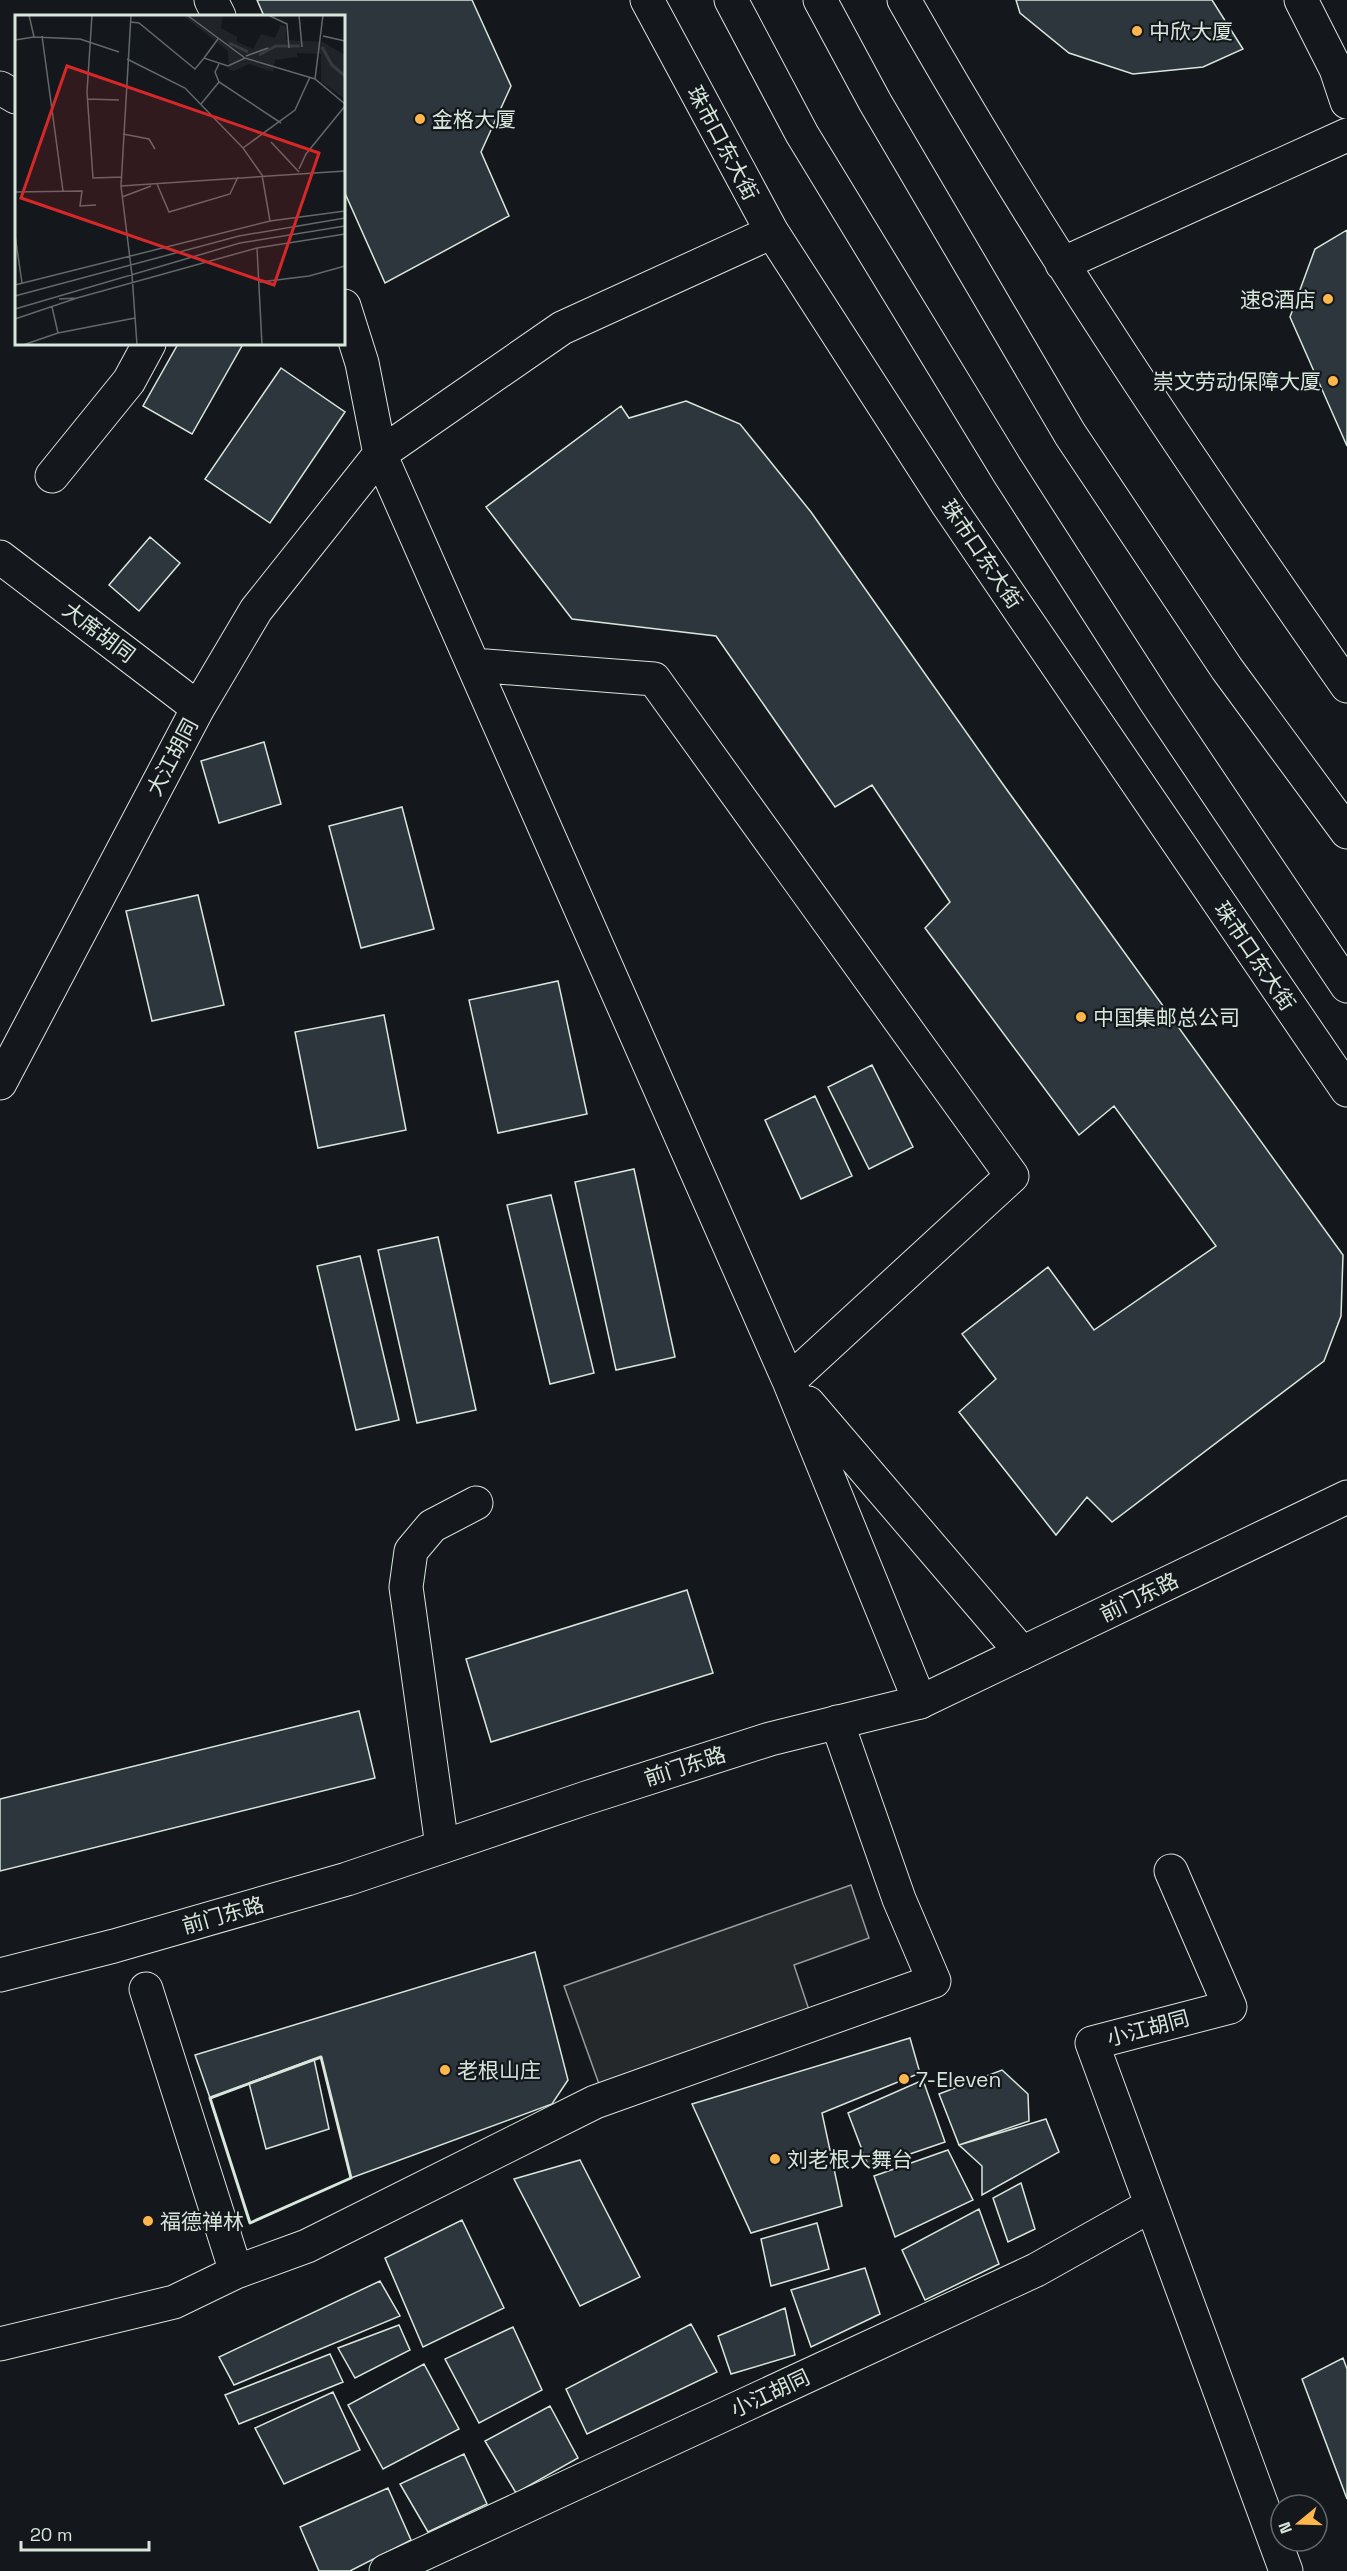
<svg xmlns="http://www.w3.org/2000/svg" width="1347" height="2571" font-family="'Space Grotesk','Noto Sans SC',sans-serif">
<style>
.parking{fill:#24282b;stroke:#939e99;stroke-width:1.5}
.building{fill:#2c363c;stroke:#d8e6dc;stroke-width:1.5}
.lines{fill:none;stroke-linecap:round;stroke-linejoin:round}
.minor-casing{stroke:#d8e6dc;stroke-width:35}
.major-casing{stroke:#d8e6dc;stroke-width:35}
.minor{stroke:#14181c;stroke-width:33}
.major{stroke:#14181c;stroke-width:33}
.wall{stroke:#d8e6dc;stroke-width:3}
.poi-dot{fill:#ffb74d;stroke:#14181c;stroke-width:2}
.labels{text-anchor:middle;dominant-baseline:central;stroke-width:4.5;stroke-linejoin:round;paint-order:stroke}
.poi-label{font-size:21px;fill:#d8e6dc;stroke:#14181c;text-anchor:start}
.street-label{font-size:21px;fill:#d8e6dc;stroke:#14181c}
.inset-river{fill:none;stroke:#363b3e;stroke-width:3}
.inset-road{fill:none;stroke:#626a69;stroke-width:1.5}
.view{fill:#d62828;fill-opacity:0.15;stroke:#d62828;stroke-width:3}
.inset-edge{fill:none;stroke:#d8e6dc;stroke-width:3}
</style>
<rect width="100%" height="100%" fill="#14181c"/>
<path class="parking" d="M851,1885L869,1938L794,1965L809,2010L599,2084L564,1986Z"/>
<path class="building" d="M257,0H472L511,86L481,152L509,216L385,283L344,191V16H264Z
M1016,0H1212L1243,49L1203,67L1133,74L1069,53L1020,13Z
M1347,230V446L1290,317L1315,249Z
M178,344H243L192,434L143,406Z
M281,368L345,412L270,523L205,479Z
M686,401L740,424L811,512L1002,783L1343,1255L1341,1316L1324,1361L1112,1522L1087,1497L1056,1535L959,1412L996,1379L962,1334L1048,1267L1094,1330L1216,1246L1114,1106L1079,1135L925,928L950,902L872,785L835,807L716,636L572,619L486,507L621,406L629,418Z
M150,537L180,563L139,611L109,585Z
M264,742L281,804L219,823L201,761Z
M402,807L434,929L361,948L329,826Z
M198,895L224,1005L152,1021L126,911Z
M558,981L587,1114L498,1133L469,1000Z
M384,1015L406,1130L318,1148L295,1032Z
M872,1065L913,1147L869,1169L828,1087Z
M815,1096L852,1176L801,1199L765,1120Z
M634,1169L675,1357L616,1370L575,1182Z
M551,1195L594,1373L550,1384L507,1205Z
M438,1237L476,1410L417,1423L378,1250Z
M360,1256L399,1420L356,1430L317,1266Z
M687,1590L713,1673L491,1742L466,1659Z
M359,1711L375,1778L0,1871V1799Z
M535,1952L568,2080L552,2104L351,2178L321,2057L210,2098L195,2055Z
M910,2038L920,2073L822,2113L842,2206L751,2233L692,2104Z
M314,2059L329,2129L266,2149L249,2083Z
M1002,2070L1028,2094L1029,2121L959,2145L939,2094Z
M923,2080L945,2142L869,2168L848,2113Z
M1046,2119L1059,2152L982,2195V2166L959,2145Z
M948,2150L973,2200L895,2237L874,2176Z
M580,2160L640,2277L580,2306L514,2179Z
M1021,2183L1035,2229L1008,2242L993,2198Z
M979,2209L999,2264L925,2300L902,2250Z
M462,2220L504,2308L423,2347L385,2258Z
M817,2223L829,2269L771,2286L761,2239Z
M865,2268L880,2314L811,2347L791,2290Z
M380,2281L400,2316L234,2385L219,2357Z
M785,2308L795,2355L731,2374L718,2336Z
M691,2324L717,2372L587,2434L566,2389Z
M399,2325L410,2350L355,2378L338,2348Z
M513,2327L542,2390L479,2423L445,2359Z
M330,2354L343,2382L239,2424L225,2395Z
M1343,2358L1347,2369V2499L1302,2379Z
M424,2364L459,2429L383,2469L348,2405Z
M333,2392L360,2450L284,2484L255,2428Z
M550,2406L578,2458L516,2493L485,2441Z
M464,2454L487,2504L428,2532L400,2484Z
M388,2488L411,2540L350,2571H319L300,2527Z"/>
<g class="lines">
<g class="minor-casing">
<path id="minor" d="M211,0L219,16
M647,0L772,232L948,505L1347,1090
M904,0C1038,237 1191,463 1347,686
M1301,0L1336,69L1347,102
M0,88L16,97
M1062,264L1347,135
M344,306L362,363L380,454L789,1381L920,1702
M52,476L129,381L149,344
M0,557L198,708
M473,665L654,679L1012,1176L789,1381
M0,1083L198,708L256,610L380,454L562,328L772,232
M808,1403L1022,1653
M442,1846L406,1587L411,1551L432,1526L476,1503
M1171,1871L1230,2007L1092,2043L1286,2571
M146,1989L236,2272
M0,2344L174,2302L236,2272L307,2246L595,2102L934,1981L899,1899L837,1722
M386,2571L1036,2270L1150,2206"/>
</g>
<g class="major-casing">
<path id="major" d="M731,0L802,134L1007,470L1156,702L1347,986
M820,0L875,102L1070,434L1227,669L1347,832
M0,1975L114,1946L347,1879L586,1798L770,1739L920,1702L1347,1497"/>
</g>
<use href="#minor" class="minor"/>
<use href="#major" class="major"/>
<path class="wall" d="M321,2057L351,2178L250,2223L210,2098Z"/>
</g>
<g class="poi-dot">
<circle cx="1137" cy="31" r="6"/>
<circle cx="420" cy="119" r="6"/>
<circle cx="1328" cy="299" r="6"/>
<circle cx="1333" cy="381" r="6"/>
<circle cx="1081" cy="1017" r="6"/>
<circle cx="445" cy="2070" r="6"/>
<circle cx="904" cy="2079" r="6"/>
<circle cx="775" cy="2159" r="6"/>
<circle cx="148" cy="2221" r="6"/>
</g>
<g class="labels">
<g class="poi-label">
<text x="1149" y="31">中欣大厦</text>
<text x="432" y="119">金格大厦</text>
<text x="1316" y="299" text-anchor="end">速8酒店</text>
<text x="1321" y="381" text-anchor="end">崇文劳动保障大厦</text>
<text x="1093" y="1017">中国集邮总公司</text>
<text x="457" y="2070">老根山庄</text>
<text x="916" y="2079">7-Eleven</text>
<text x="787" y="2159">刘老根大舞台</text>
<text x="160" y="2221">福德禅林</text>
</g>
<g class="street-label">
<text transform="translate(723 143) rotate(62)">珠市口东大街</text>
<text transform="translate(982 554) rotate(56)">珠市口东大街</text>
<text transform="translate(99 632) rotate(37)">大席胡同</text>
<text transform="translate(172 757) rotate(-62)">大江胡同</text>
<text transform="translate(1255 956) rotate(56)">珠市口东大街</text>
<text transform="translate(1139 1597) rotate(-26)">前门东路</text>
<text transform="translate(685 1766) rotate(-18)">前门东路</text>
<text transform="translate(223 1915) rotate(-16)">前门东路</text>
<text transform="translate(1148 2028) rotate(-15)">小江胡同</text>
<text transform="translate(770 2393) rotate(-25)">小江胡同</text>
</g>
</g>
<g transform="translate(15 15)">
<rect width="330" height="330" fill="#14181c"/>
<path d="M167,0H208L206,13L222,22V27L238,34L246,19L260,23L266,9L271,12V25L308,27L330,40V84L306,67V39L282,38V42L260,45L258,57L234,49L219,56L214,55L213,36Z" fill="#202428"/>
<path class="inset-river" d="M214,28L233,37M307,32L317,50L330,61M244,40L261,31H285"/>
<path class="inset-road" d="M14,0L19,22M77,0L72,77L78,163L107,162M116,0L106,171L117,260M172,0L230,43M253,0L272,9L274,33M284,0L287,32M116,7L124,8L180,54L189,43L213,51L230,43L300,64L330,89M27,21L48,176M308,21L330,26M0,25L19,22L65,24L104,37M231,41L253,33M189,43L203,24M112,44L170,73L228,133L247,160L255,206M204,49L200,57L204,67L266,108M300,64L308,0M73,84L104,85M186,89L204,67M108,119L134,124L140,134M256,127L284,157M228,133L280,95L295,62M284,154L291,139L330,91M142,169L154,197L215,179L223,162M106,171L330,156M0,177L67,176L65,191L81,190M107,182L136,171M0,220L7,268M242,233L247,330M117,260L122,330M245,267L294,261L330,251M0,270L255,206L330,196M0,281L224,221L330,203M44,284L62,283M37,292L43,318M0,294L225,228L330,211M0,304L62,283L242,233L330,219M8,330L43,318L120,303"/>
<path class="view" d="M52,51L304,138L259,270L6,183Z"/>
<rect width="330" height="330" class="inset-edge"/>
</g>
<g transform="translate(1299 2523) rotate(251)"><circle r="28" fill="#14181c" stroke="#626a69" stroke-width="1.5"/>
<path d="M0-4.5L10 22L0 15L-10 22Z" fill="#ffb74d"/>
<text y="-9" font-size="16" font-weight="bold" text-anchor="middle" fill="#d8e6dc">N</text>
</g>
<path d="M21 2541v9h128v-9" fill="none" stroke="#d8e6dc" stroke-width="3"/>
<text x="30" y="2541" font-size="18" fill="#d8e6dc" stroke="#14181c" stroke-width="4.5" paint-order="stroke">20 m</text>
</svg>
